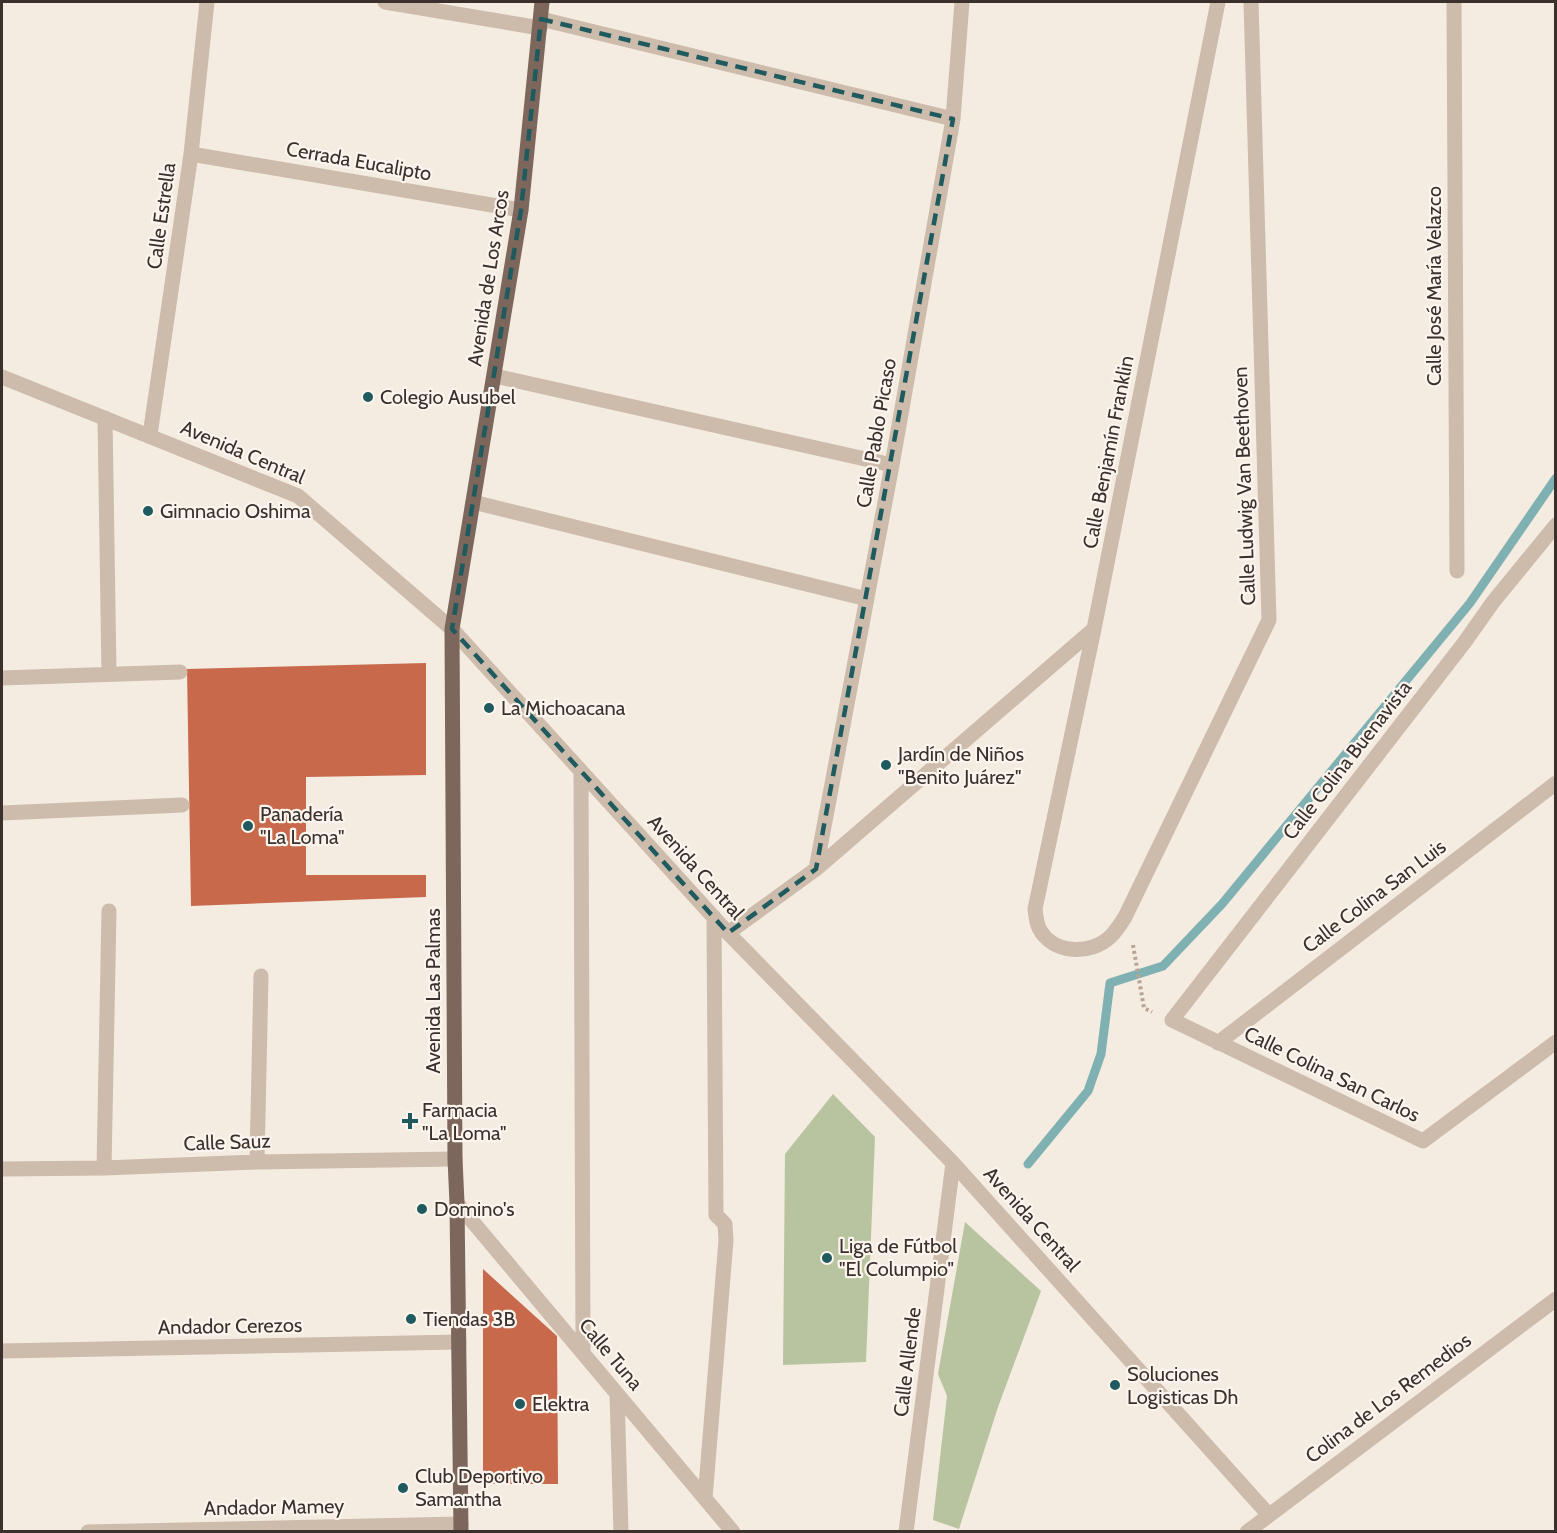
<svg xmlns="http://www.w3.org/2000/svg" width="1557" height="1533" font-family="Cabin,sans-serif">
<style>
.green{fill:#b8c4a0}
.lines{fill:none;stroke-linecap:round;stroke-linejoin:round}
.stream{stroke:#7fb0b2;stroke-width:9}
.building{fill:#c8694b}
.path{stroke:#b9a596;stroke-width:4;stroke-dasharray:3 3;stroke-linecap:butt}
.minor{stroke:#cdbbac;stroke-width:15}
.major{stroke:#7d675c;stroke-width:15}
.marked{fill:none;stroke:#1f5a5e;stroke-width:4.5;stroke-dasharray:12 8;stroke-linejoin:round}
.poi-dot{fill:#1f5a5e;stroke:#fbf5ee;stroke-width:2}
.labels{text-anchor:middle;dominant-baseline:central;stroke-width:4.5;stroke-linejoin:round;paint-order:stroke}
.street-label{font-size:20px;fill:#3b302b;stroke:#fbf5ee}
.poi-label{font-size:20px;fill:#3b302b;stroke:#fbf5ee;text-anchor:start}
</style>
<rect width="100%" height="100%" fill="#f4ebe1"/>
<path class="green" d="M833,1094L875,1137L866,1362L783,1365L785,1154Z
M965,1222L1041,1291L998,1407L959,1529L933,1520L947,1396L938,1374Z"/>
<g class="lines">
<path class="stream" d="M1028,1164L1088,1091L1101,1054L1110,983L1163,966L1222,904L1470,603L1556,478"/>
</g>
<path class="building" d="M426,663V775L306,777V875H426V897L191,906L187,669Z
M483,1269L557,1336L558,1484H483Z"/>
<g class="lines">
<path class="path" d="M1133,945L1144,1008L1152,1012"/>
<path class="minor" d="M385,2L540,28
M1218,2L1094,629L1035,909C1036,915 1036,922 1039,928C1052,954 1091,956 1111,936C1117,930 1121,923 1125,917L1269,620L1251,2
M1454,2L1457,571
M541,19L953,119
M191,154L521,210
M495,376L892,465
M2,377L298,496L452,629L728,933L953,1163L1268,1514
M105,418L109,673
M150,435L191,154L207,2
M473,502L867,599
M1556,525L1493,602L1464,643L1172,1020L1423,1141L1556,1042
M2,678L180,672
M581,772L583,1352
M2,813L182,805
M816,869L892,465L953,119L962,2
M728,933L816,869L1094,629
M1218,1043L1556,783
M257,1162L261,976
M104,1168L109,911
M2,1169L104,1168L257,1162L455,1159
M457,1203L733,1532
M2,1351L459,1342
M617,1394L621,1532
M705,1499L726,1240L725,1224L716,1215L714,917
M88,1532L461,1524
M906,1532L953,1163
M1247,1532L1556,1299"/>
<path class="major" d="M461,1532L457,1203L455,1159L452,629L521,210L542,2"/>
</g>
<path class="marked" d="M541,19L953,119L816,869L728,933L452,629L521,210Z"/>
<g class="poi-dot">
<circle cx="368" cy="397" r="6"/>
<circle cx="148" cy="511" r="6"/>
<circle cx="489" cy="708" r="6"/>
<circle cx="886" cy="765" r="6"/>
<circle cx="248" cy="826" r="6"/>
<path d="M407 1112h6v6h6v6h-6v6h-6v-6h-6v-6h6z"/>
<circle cx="422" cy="1209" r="6"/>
<circle cx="827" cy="1258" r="6"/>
<circle cx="411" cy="1319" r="6"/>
<circle cx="1115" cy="1385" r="6"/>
<circle cx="520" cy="1404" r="6"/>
<circle cx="403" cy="1488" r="6"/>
</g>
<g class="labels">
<g class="street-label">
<text transform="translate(359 161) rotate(10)">Cerrada Eucalipto</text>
<text transform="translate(161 216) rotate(-82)">Calle Estrella</text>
<text transform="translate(488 278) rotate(-81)">Avenida de Los Arcos</text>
<text transform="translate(1434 286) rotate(-90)">Calle José María Velazco</text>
<text transform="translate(876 433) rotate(-80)">Calle Pablo Picaso</text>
<text transform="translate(243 452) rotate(23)">Avenida Central</text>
<text transform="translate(1108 452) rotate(-79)">Calle Benjamín Franklin</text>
<text transform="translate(1244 486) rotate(-92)">Calle Ludwig Van Beethoven</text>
<text transform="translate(1347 760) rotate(-52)">Calle Colina Buenavista</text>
<text transform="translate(696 867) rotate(48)">Avenida Central</text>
<text transform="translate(1374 896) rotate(-37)">Calle Colina San Luis</text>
<text transform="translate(433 991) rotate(-90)">Avenida Las Palmas</text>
<text transform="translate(1332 1074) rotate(26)">Calle Colina San Carlos</text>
<text transform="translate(227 1142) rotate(-2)">Calle Sauz</text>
<text transform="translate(1032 1219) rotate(48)">Avenida Central</text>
<text transform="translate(230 1326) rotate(-1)">Andador Cerezos</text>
<text transform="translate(611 1354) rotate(50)">Calle Tuna</text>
<text transform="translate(907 1362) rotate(-83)">Calle Allende</text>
<text transform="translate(1388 1398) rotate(-37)">Colina de Los Remedios</text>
<text transform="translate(274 1507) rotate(-1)">Andador Mamey</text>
</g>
<g class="poi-label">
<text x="380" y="397">Colegio Ausubel</text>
<text x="160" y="511">Gimnacio Oshima</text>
<text x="501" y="708">La Michoacana</text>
<text x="898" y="754">Jardín de Niños<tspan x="898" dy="23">"Benito Juárez"</tspan></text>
<text x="260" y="814">Panadería<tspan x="260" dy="23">"La Loma"</tspan></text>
<text x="422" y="1110">Farmacia<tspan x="422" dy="23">"La Loma"</tspan></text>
<text x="434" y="1209">Domino's</text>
<text x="839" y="1246">Liga de Fútbol<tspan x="839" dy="23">"El Columpio"</tspan></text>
<text x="423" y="1319">Tiendas 3B</text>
<text x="1127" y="1374">Soluciones<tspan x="1127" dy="23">Logisticas Dh</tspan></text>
<text x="532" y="1404">Elektra</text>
<text x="415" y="1476">Club Deportivo<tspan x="415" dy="23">Samantha</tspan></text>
</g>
</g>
<rect width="1557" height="1533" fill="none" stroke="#3b302b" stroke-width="6"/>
</svg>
